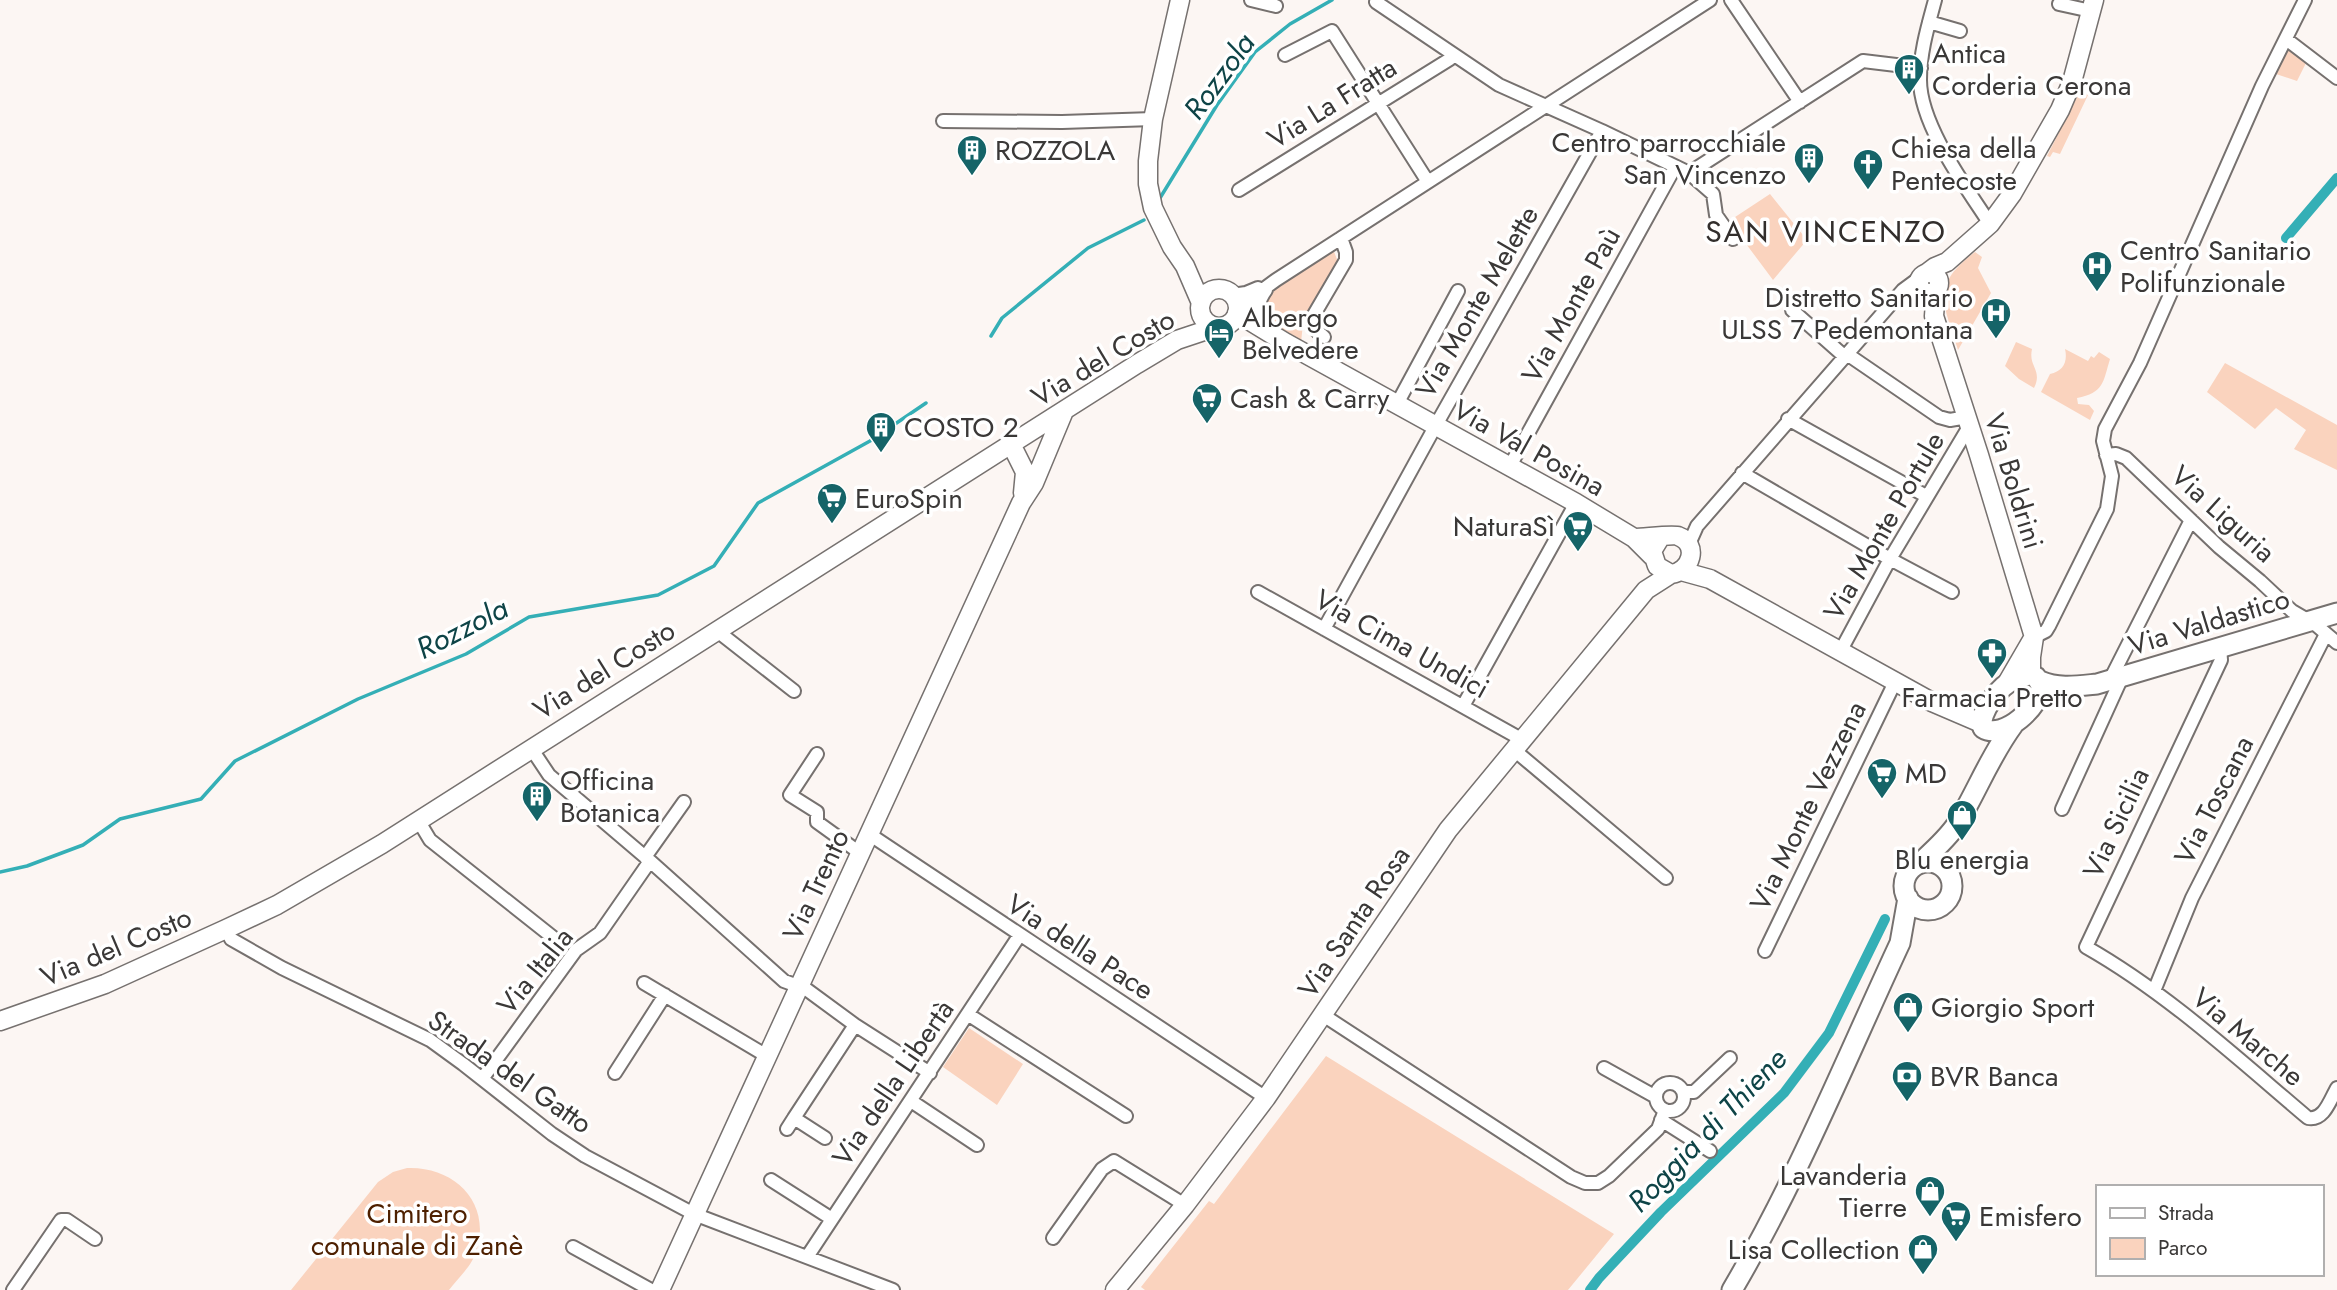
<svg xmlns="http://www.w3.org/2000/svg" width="2337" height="1290" font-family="Jost,sans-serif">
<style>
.green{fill:#fad3be}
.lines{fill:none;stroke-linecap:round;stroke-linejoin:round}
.stream{stroke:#34afb6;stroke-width:3.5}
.canal{stroke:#34afb6;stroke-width:10}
.street-casing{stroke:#76716f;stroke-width:16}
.secondary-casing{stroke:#76716f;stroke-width:21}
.primary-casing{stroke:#76716f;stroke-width:23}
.street{stroke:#fff;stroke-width:12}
.secondary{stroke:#fff;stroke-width:18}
.primary{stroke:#fff;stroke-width:19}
.labels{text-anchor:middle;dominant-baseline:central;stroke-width:7;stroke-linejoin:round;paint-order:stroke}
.poi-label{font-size:28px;fill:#3a3837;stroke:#fff;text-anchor:start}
.street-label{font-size:28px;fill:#3a3837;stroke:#fff}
.park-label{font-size:28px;fill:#4e2000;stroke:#fff}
.water-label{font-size:30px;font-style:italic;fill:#0e4447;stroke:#fff}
.neighbourhood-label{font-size:30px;letter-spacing:2px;fill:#322e2c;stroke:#fff}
</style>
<rect width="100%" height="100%" fill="#fcf6f3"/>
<path class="green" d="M2287,45L2308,59L2297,81L2276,74L2275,70Z
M2080,91L2088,95L2060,154L2053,152L2050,157L2047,156Z
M1770,194L1807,240L1773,280L1729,221Z
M1333,249L1338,262L1303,323L1301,343L1266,318L1264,297Z
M1975,252L1982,257L1978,268L1991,293L1958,350C1944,303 1929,287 1975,252Z
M2016,342L2032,349C2028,367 2043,370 2034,388L2019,379L2005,366Z
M2065,349L2088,361L2091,356L2094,358L2099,352L2110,359C2103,382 2104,393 2077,398L2078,404L2089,405L2094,411L2090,420L2041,392L2050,374C2063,371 2068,362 2065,349Z
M2225,363L2337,425V470L2294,449L2306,430L2276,408L2255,429L2207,392Z
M969,1028L1023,1064L997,1105L943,1067Z
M1326,1056L1614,1234L1568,1290H1145L1141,1287L1209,1201L1214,1204Z
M407,1168C453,1166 491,1201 477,1249C473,1265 459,1277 449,1290H291L378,1182L393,1172Z"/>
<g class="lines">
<path class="stream" d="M1160,198L1217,105L1255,52L1290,24L1332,0
M991,336L1002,318L1088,248L1144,220
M0,872L27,866L83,845L120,819L201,799L235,761L358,699L466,654L529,617L658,595L714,566L758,503L870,441L926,403"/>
<path class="canal" d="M2286,238L2337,178
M1590,1290L1599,1278L1661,1212L1784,1093L1829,1033L1885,919"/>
<g class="street-casing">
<path id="street" d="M1251,0L1276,6
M1731,0L1800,102
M1935,0C1928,26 1920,52 1920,80C1920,125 1966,187 1990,224
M1376,2L1499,85L1602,131L1689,173L1713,194L1716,215L1733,239
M2059,4L2091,11
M1929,22L1960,31
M2286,39L2337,78
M1285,55L1332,31L1428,182
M943,121L1062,122L1153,119
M1689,173L1863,61L1921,68
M1239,190L1450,59
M1266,290C1253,307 1260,318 1273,332
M1901,294L1922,290
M1232,295L1246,293L1258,288
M1238,308L1276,280L1710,0
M1792,310L1844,356
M1324,337C1317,331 1311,328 1312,318L1346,260V252L1341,238
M1847,354L1939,417L1950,420L1967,417
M1397,404L1458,291
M1788,419L1926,496
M2106,455L2116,454L2126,458L2219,547L2260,581L2292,611L2316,625L2337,643
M1510,466L1675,167
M1742,473L1890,559L1952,592
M1689,544L1697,526L1903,290L1922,276
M1258,592L1521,739
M1324,629L1436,425L1602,131
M716,630L794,691
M2034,637L2046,631L2049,626L2107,509L2112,476L2103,441L2105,429L2140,363L2262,86L2305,0
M2220,647L2221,660L2086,947C2167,993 2237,1058 2308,1118C2324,1121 2330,1100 2337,1088
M1840,652L1890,559L1970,425
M2110,680L2191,520
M1463,706L1576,503
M531,748L549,775L650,861L784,981L806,989L855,1025L930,1073
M1513,749L1666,878
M817,754L790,795L817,812V822L860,853
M2062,809L2122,677
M418,820L430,840L555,939
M869,834L1266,1098
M645,857L684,802
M226,929L231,939L282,968L430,1040L463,1064L552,1134L585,1156L694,1214L893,1290
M1765,951L1895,682
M644,983L767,1056
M2154,991L2192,898L2326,634
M969,1015L1126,1116
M1323,1015L1571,1177L1585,1183H1598L1609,1176L1658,1129L1665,1110
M1604,1068L1656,1097
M615,1073L665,995
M482,1079L576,950L600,933L650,861
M1656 1097a14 14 0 1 1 28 0a14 14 0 1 1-28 0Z
M1684,1092H1694L1730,1058
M911,1101L977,1145
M794,1118L855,1025
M1661,1120L1710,1151
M787,1129L794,1118L825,1138
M771,1180L832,1219
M1053,1238L1102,1169L1114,1161L1185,1205
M573,1247L651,1290
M807,1257L1019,936
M13,1290L61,1220H67L95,1239"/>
</g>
<g class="secondary-casing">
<path id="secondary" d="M1180,0L1153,119L1148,161V184L1153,208L1172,247L1185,266L1201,303
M1927,273L1935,267L1947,262L1990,224L2012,194L2060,110L2072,82L2094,0
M1919 283a10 10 0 1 1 20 0a10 10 0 1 1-20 0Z
M1200 308a19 19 0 1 1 38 0a19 19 0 1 1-38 0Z
M1936,290L1934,316L1979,455L2034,637L2031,657V675
M1237,313L1286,343L1576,503L1634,538L1652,556
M1011,444L1025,472L1023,493
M1634,538C1643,538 1673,534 1678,536C1700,544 1691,572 1671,574L1657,566L1652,551L1660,538
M1681,571L1710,579L1932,702L1981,723
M2007,683L2032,640
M0,1021L105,984L226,929L277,905L382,844L1137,364L1177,340L1216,327
M660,1290L1021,503L1034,483L1064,411
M1115,1290L1185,1205L1266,1098L1448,830L1646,590L1671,574"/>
</g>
<g class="primary-casing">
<path id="primary" d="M2031,675L2036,677L2041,685C2042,705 2003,741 1983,728C1977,713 2001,685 2015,679C2020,676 2026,676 2031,675Z
M2040,681C2058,689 2077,686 2097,684L2337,613
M1904 886a24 24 0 1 1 48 0a24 24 0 1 1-48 0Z
M1920,863C1933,851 1947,839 1957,824C1977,791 1990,756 2013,725
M1732,1290C1797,1180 1846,1059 1900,943L1908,898"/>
</g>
<use href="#street" class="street"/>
<use href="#secondary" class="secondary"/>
<use href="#primary" class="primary"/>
</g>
<defs>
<g id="building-pin" transform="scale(1.575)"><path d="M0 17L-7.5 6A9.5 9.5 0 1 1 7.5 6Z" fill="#156468" stroke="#fff"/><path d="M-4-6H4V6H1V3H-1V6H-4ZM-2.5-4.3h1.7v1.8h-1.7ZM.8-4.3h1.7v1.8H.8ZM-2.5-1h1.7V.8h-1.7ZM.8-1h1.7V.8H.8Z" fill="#fff"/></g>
<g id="church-pin" transform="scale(1.575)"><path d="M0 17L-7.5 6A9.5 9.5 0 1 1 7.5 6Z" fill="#156468" stroke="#fff"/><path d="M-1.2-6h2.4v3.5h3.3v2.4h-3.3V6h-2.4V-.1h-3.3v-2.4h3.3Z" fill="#fff"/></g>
<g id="hospital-pin" transform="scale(1.575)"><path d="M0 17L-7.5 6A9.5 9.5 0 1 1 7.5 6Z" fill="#156468" stroke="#fff"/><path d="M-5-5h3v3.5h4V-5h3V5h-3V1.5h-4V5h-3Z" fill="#fff"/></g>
<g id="hotel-pin" transform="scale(1.575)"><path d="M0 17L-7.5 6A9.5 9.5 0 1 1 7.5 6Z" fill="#156468" stroke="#fff"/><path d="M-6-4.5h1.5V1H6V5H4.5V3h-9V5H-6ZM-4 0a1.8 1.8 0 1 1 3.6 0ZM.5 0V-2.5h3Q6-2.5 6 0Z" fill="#fff"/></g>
<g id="supermarket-pin" transform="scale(1.575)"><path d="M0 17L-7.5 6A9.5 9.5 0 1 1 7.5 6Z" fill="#156468" stroke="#fff"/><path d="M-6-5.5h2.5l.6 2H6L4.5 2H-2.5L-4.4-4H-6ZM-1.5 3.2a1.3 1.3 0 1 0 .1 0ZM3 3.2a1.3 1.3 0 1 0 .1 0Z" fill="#fff"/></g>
<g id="pharmacy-pin" transform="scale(1.575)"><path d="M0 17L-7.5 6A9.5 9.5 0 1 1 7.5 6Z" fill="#156468" stroke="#fff"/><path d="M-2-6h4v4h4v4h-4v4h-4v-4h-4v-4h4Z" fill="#fff"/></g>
<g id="shop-pin" transform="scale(1.575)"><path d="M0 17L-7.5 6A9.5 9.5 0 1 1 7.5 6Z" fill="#156468" stroke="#fff"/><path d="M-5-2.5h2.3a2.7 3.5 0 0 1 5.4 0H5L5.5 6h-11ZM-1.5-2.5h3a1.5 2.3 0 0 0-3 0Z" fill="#fff"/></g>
<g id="bank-pin" transform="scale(1.575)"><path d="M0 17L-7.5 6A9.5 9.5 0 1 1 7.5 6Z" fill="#156468" stroke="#fff"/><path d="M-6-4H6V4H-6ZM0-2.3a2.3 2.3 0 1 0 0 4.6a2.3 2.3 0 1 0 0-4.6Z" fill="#fff"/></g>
</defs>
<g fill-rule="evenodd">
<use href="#building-pin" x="1909" y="69"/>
<use href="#building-pin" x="972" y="150"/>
<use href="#building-pin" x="1809" y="158"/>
<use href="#church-pin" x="1868" y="164"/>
<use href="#hospital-pin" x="2097" y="266"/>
<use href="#hospital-pin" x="1996" y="313"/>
<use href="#hotel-pin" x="1219" y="333"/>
<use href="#supermarket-pin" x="1207" y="398"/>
<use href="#building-pin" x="881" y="427"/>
<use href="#supermarket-pin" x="832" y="498"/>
<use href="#supermarket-pin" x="1578" y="526"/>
<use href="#pharmacy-pin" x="1992" y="653"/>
<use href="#supermarket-pin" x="1882" y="773"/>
<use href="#building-pin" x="537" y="796"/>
<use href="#shop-pin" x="1962" y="815"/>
<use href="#shop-pin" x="1908" y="1007"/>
<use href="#bank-pin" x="1907" y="1076"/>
<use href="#shop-pin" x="1930" y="1191"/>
<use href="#supermarket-pin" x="1956" y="1216"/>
<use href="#shop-pin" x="1923" y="1249"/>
</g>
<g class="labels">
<g class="poi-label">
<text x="1932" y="53">Antica<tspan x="1932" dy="32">Corderia Cerona</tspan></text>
<text x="1786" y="142" text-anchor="end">Centro parrocchiale<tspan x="1786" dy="32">San Vincenzo</tspan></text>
<text x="1891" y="148">Chiesa della<tspan x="1891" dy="32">Pentecoste</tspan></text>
<text x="995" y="150">ROZZOLA</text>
<text x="2120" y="250">Centro Sanitario<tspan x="2120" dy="32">Polifunzionale</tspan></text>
<text x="1973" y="297" text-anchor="end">Distretto Sanitario<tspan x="1973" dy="32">ULSS 7 Pedemontana</tspan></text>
<text x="1242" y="317">Albergo<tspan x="1242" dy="32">Belvedere</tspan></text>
<text x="1230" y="398">Cash &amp; Carry</text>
<text x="904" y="427">COSTO 2</text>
<text x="855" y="498">EuroSpin</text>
<text x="1555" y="526" text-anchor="end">NaturaSì</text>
<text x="1992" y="697" text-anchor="middle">Farmacia Pretto</text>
<text x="1905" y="773">MD</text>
<text x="560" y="780">Officina<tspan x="560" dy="32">Botanica</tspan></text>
<text x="1962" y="859" text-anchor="middle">Blu energia</text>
<text x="1931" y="1007">Giorgio Sport</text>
<text x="1930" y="1076">BVR Banca</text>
<text x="1907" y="1175" text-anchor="end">Lavanderia<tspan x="1907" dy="32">Tierre</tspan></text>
<text x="1979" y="1216">Emisfero</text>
<text x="1900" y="1249" text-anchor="end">Lisa Collection</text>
</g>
<g class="street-label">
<text transform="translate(1332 103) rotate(-32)">Via La Fratta</text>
<text transform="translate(1477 302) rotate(-60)">Via Monte Melette</text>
<text transform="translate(1571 305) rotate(-61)">Via Monte Paù</text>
<text transform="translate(1103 358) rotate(-31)">Via del Costo</text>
<text transform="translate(1529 448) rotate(29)">Via Val Posina</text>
<text transform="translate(2014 481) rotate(73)">Via Boldrini</text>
<text transform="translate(2223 514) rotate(42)">Via Liguria</text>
<text transform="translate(1884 526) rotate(-60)">Via Monte Portule</text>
<text transform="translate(2209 622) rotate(-17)">Via Valdastico</text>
<text transform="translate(1402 644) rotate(29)">Via Cima Undici</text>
<text transform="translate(604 670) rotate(-32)">Via del Costo</text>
<text transform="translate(2214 800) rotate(-63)">Via Toscana</text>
<text transform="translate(1808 806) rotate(-64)">Via Monte Vezzena</text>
<text transform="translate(2116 823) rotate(-65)">Via Sicilia</text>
<text transform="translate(816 885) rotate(-65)">Via Trento</text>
<text transform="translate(1354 922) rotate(-56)">Via Santa Rosa</text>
<text transform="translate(116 947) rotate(-23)">Via del Costo</text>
<text transform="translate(1080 947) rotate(33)">Via della Pace</text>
<text transform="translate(535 971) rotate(-51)">Via Italia</text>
<text transform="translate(2248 1037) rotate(40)">Via Marche</text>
<text transform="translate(510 1072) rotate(35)">Strada del Gatto</text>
<text transform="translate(893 1083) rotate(-56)">Via della Libertà</text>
</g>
<g class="park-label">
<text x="417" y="1213">Cimitero<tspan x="417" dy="32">comunale di Zanè</tspan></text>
</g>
<g class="water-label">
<text transform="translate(1219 76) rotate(-54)">Rozzola</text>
<text transform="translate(462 628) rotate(-27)">Rozzola</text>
<text transform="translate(1707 1130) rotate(-46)">Roggia di Thiene</text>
</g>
<g class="neighbourhood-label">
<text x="1826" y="231">SAN VINCENZO</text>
</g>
</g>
<rect x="2096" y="1185" width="228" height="91" fill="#ffffff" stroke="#b0afaf" stroke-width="2"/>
<rect x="2110" y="1208" width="35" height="10" fill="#ffffff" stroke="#b0afaf" stroke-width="2"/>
<text x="2158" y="1220" font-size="21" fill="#3a3837">Strada</text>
<rect x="2110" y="1238" width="35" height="21" fill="#fad3be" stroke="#b0afaf" stroke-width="2"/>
<text x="2158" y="1255" font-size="21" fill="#3a3837">Parco</text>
</svg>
